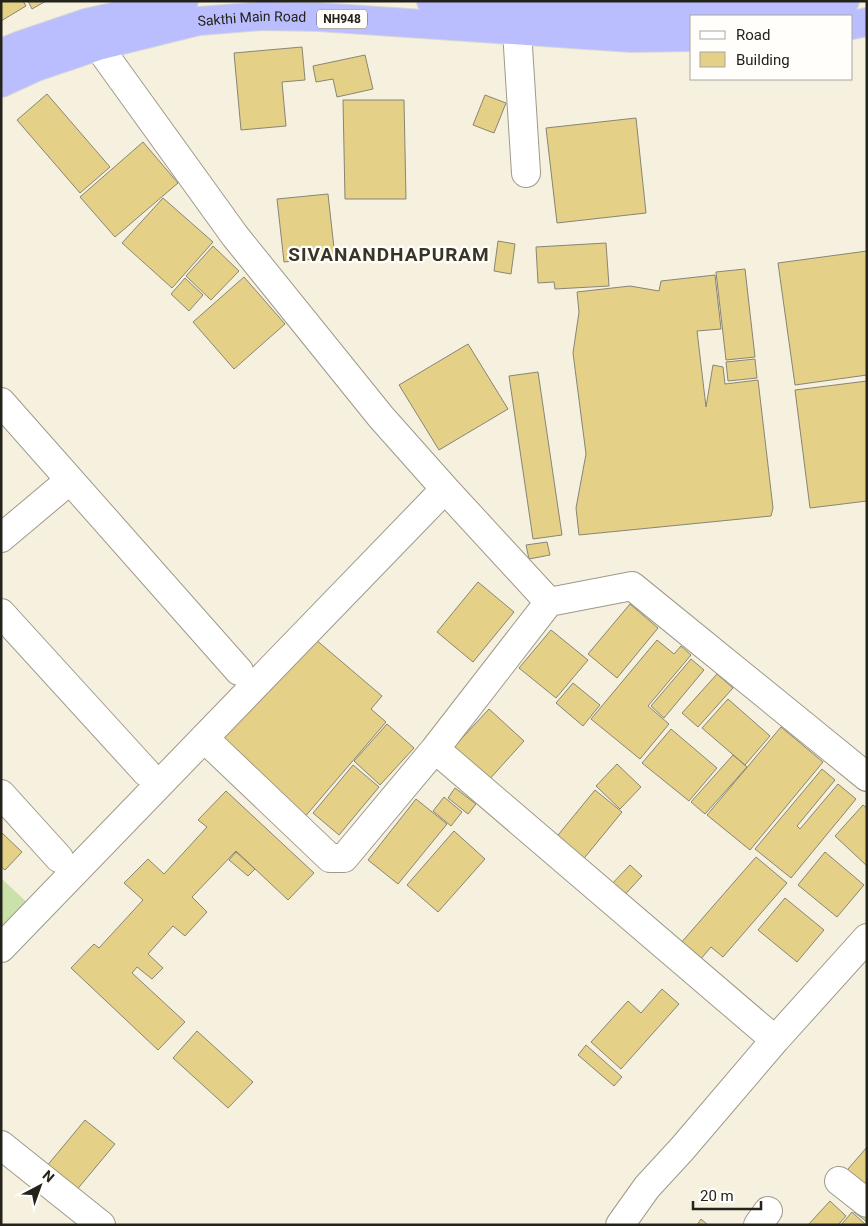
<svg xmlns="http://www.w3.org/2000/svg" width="868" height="1226" font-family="Roboto,sans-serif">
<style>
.green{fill:#cae2a9}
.building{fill:#e4d087;stroke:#898575}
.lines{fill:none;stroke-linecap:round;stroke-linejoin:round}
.minor-casing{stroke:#9e9989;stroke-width:30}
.highway-casing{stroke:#d7d7d6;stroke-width:30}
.minor{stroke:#fff;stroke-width:28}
.highway{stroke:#bbbefe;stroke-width:28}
.labels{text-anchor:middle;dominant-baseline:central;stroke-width:4.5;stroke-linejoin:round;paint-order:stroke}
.shield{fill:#fffefa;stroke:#65645e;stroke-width:1}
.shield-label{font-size:12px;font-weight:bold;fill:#23221b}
.street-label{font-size:14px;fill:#23221b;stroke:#fffefa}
.district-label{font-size:19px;font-weight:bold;letter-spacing:1px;fill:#383426;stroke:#fffefa}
</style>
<rect width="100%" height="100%" fill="#f6f1df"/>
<path class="green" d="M1,878L32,907L1,939Z"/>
<path class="building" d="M1,1H23L26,6L1,21Z
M28,1H46L32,9Z
M302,47L305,80L282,82L286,126L241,130L234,53Z
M365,55L373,89L337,97L333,79L316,82L313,66Z
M47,94L110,167L80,193L17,120Z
M485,95L506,103L494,133L473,125Z
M343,100H404L406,199H345Z
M636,118L646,213L557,223L546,128Z
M143,142L178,183L115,237L80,197Z
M328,194L335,257L284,262L277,199Z
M163,198L213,242L172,288L122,243Z
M498,241L515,244L511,274L494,271Z
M606,243L609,286L555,289L554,282L538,283L536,247Z
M213,246L239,271L211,300L186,276Z
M867,251V375L795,385L778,263Z
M745,269L755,357L726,360L716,272Z
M715,275L721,329L697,331L706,407L713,365L723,367L725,384L758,380L773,508L771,516L579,535L576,508L586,454L573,353L579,312L577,292L630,286L659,291L661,281Z
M244,277L285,324L234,369L193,322Z
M185,278L203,295L189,311L171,294Z
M468,344L508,409L439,450L399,385Z
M755,359L757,378L728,381L726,362Z
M538,372L562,535L533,539L509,376Z
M867,381V501L810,508L795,390Z
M547,542L550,555L529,559L526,545Z
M478,582L514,612L473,662L437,632Z
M630,604L658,628L617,678L588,654Z
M551,630L588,660L556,698L519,668Z
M308,633L382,696L371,709L386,722L303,819L214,742Z
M657,640L674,654L681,646L691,655L648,706L669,724L640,759L591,719Z
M691,659L704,670L664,718L651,706Z
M717,674L733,688L698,727L682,713Z
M573,683L600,705L583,726L556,703Z
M728,699L770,736L745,765L702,728Z
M489,709L524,741L487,782L451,750Z
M387,724L414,748L380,785L354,761Z
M781,727L823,762L750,850L707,815Z
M671,729L717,768L689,801L642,763Z
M733,755L747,767L705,814L691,802Z
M617,764L641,787L620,809L596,786Z
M353,765L379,787L339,835L313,813Z
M822,769L835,780L797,826L800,829L838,784L856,799L791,878L755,849Z
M455,788L476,804L468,814L448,798Z
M595,790L622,812L581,862L554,840Z
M226,791L314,873L288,900L236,851L192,897L207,912L185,936L173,926L148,954L163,968L152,979L137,967L132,973L185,1022L158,1050L71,968L94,944L99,948L143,900L124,883L148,859L164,874L207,827L198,820Z
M444,797L462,812L451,826L433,811Z
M416,799L447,824L398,884L368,860Z
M863,805L867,808V866L835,836Z
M454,831L485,859L438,912L407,885Z
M1,832L22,852L5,870L1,867Z
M236,852L255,869L248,876L229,860Z
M825,852L864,885L837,917L798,885Z
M756,857L787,883L723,957L711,947L699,961L680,944Z
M630,865L642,876L620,900L608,888Z
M785,898L824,930L797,962L758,930Z
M662,989L679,1004L621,1069L591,1042L628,1001L641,1013Z
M197,1031L253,1082L228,1108L173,1058Z
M586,1045L622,1077L614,1086L578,1055Z
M85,1120L115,1144L75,1192L46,1167Z
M867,1147V1196L842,1176Z
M830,1201L846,1216L838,1225H808Z
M861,1203L867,1208V1222L854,1212Z
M852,1212L866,1225H841Z
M701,1219L708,1225H697Z"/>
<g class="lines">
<g class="minor-casing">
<path id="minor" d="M517,31L526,173
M98,46L235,236L381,417L445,489L549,602L632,586L867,777
M1,402L239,671
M1,538L70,480
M549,602L435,749L775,1040L867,938
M1,613L146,772
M204,738L330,858H344L435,749
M1,794L59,858
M1,948L445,489
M1,1145L101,1225
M839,1181L867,1203
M620,1225L647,1187L682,1149L775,1040
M758,1225L768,1211"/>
</g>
<g class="highway-casing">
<g id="highway">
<path d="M431,1L450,3H516L662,12L727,13L825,5L845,1"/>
<path d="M852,25L867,22"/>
<path d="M1,53L21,45L86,23L184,1"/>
<path id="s1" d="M1,83L36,67L98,46L199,21L262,16L319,17L631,38L692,37"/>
</g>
</g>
<use href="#minor" class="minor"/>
<use href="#highway" class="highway"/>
</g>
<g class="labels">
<rect class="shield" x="317" y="9.5" width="50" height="19" rx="4"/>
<g class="shield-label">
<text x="342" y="19">NH948</text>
</g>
<g class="street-label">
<text stroke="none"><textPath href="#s1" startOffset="261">Sakthi Main Road</textPath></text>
</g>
<g class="district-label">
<text x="389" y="254">SIVANANDHAPURAM</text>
</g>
</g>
<rect width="868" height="1226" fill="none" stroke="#23221b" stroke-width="5"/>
<rect x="690" y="15" width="162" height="65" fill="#fffefa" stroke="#a7a6a1"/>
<rect x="700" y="31" width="25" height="8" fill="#ffffff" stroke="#a7a6a1"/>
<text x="736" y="40" font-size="15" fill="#23221b">Road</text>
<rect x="700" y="52" width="25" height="15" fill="#e4d087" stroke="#a7a6a1"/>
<text x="736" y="65" font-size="15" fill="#23221b">Building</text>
<g transform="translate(40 1186) rotate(41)" stroke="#fffefa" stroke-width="4" paint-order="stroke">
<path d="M0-4L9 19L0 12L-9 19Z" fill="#23221b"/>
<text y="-8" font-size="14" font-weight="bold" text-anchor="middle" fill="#23221b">N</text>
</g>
<path d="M693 1201v8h68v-8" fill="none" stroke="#23221b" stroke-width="2.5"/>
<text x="700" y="1201" font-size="15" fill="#23221b" stroke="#fffefa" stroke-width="4" paint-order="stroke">20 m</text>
</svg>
